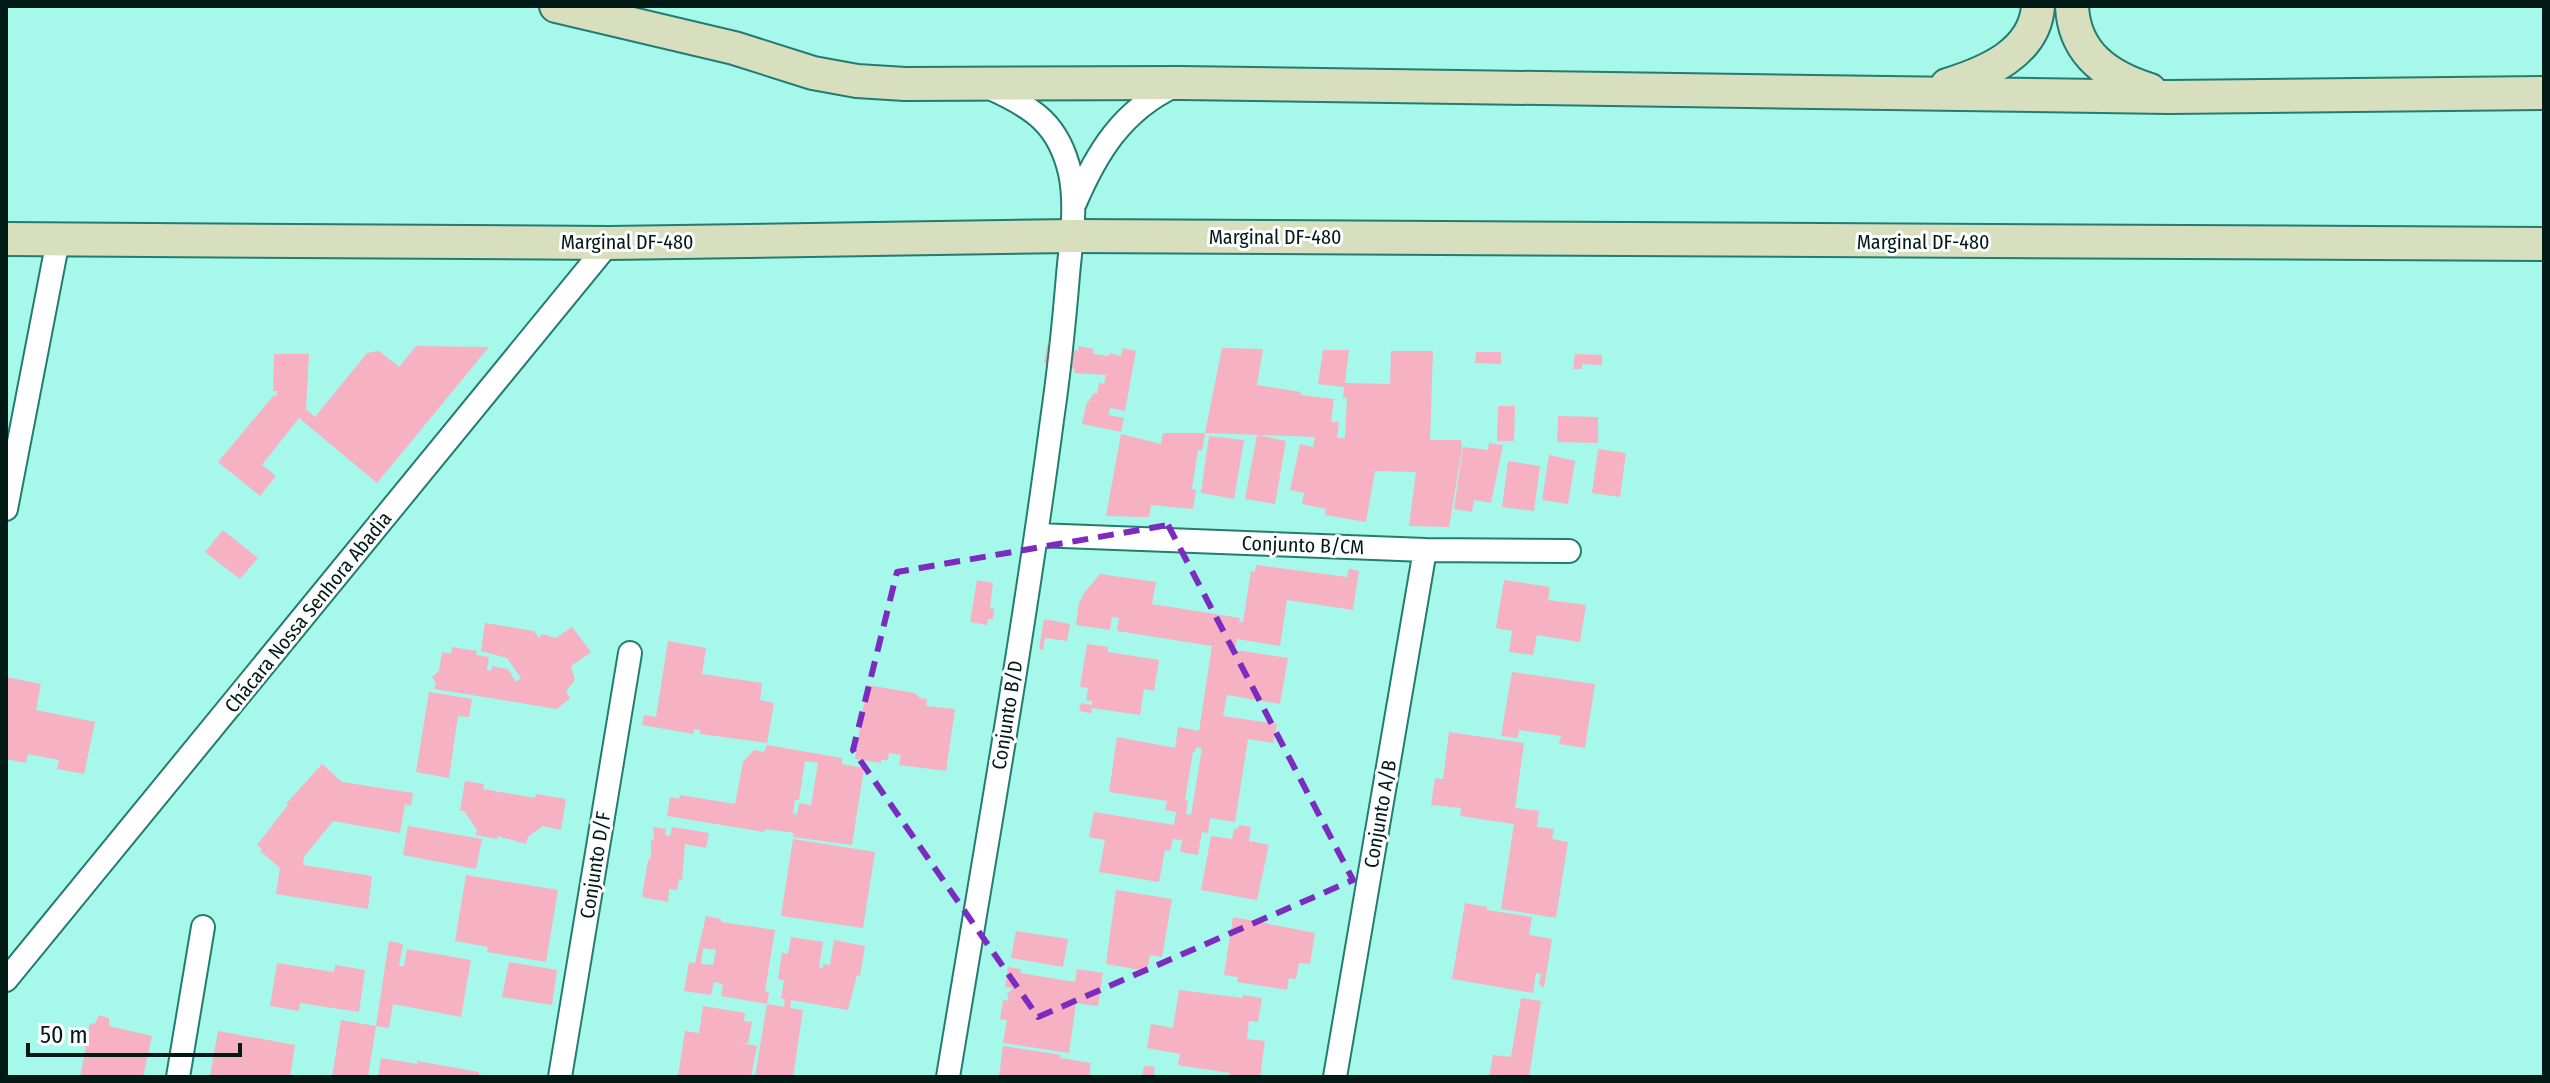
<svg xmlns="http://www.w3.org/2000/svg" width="2550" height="1083" font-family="'Fira Sans Condensed',sans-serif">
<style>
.building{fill:#f6b1c3;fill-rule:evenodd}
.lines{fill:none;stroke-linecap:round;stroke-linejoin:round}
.street-casing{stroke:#247b6f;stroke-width:26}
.secondary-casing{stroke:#247b6f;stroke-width:36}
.street{stroke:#fff;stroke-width:22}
.secondary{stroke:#d7dfbe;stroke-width:32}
.marked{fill:none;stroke:#7b2cbf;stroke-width:6;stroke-dasharray:16 10;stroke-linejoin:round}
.labels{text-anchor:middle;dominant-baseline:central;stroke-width:6;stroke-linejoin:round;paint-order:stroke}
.street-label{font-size:20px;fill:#011a16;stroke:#fff}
</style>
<rect width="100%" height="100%" fill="#a6f9ea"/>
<path class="building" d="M1047,345L1078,351L1079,346L1094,349L1093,354L1109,356L1110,353L1121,356L1123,348L1136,351L1125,411L1110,408L1108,415L1124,418L1121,432L1082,424L1086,405L1094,393L1097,394L1099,383L1104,384L1106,375L1074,373L1075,369L1044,363Z
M416,346L489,347L377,483L299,418L262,465L276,476L260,496L218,462L274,395L276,397L277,391H273L274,354H309L306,409L315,417L367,353L379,351L399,367Z
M1222,348L1263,349L1257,385L1301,392L1300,395L1334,399L1331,422H1339L1337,438H1345L1347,398H1343L1344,387L1318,384L1323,350H1349L1345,383L1390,384L1391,351H1433L1430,440H1461L1462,449L1449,527L1409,526L1416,472L1375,471L1366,522L1325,515L1326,509L1302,504L1304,493L1290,490L1300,444L1313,447L1315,437L1205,433Z
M1476,352H1501V364L1475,363Z
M1575,354L1602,355V365L1582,364V369H1573Z
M1498,406H1515L1514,441H1497Z
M1558,416L1598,417V443L1557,442Z
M1163,433H1205L1202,451L1198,450L1192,489L1196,490L1193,509L1151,505L1149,517L1106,516L1121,434L1161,444Z
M1257,435L1286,441L1275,504L1245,499Z
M1209,436L1244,440L1234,499L1201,493Z
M1489,443L1503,445L1491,503L1474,500L1472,512L1454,509L1463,447L1488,450Z
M1598,449L1626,453L1620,497L1592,493Z
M1549,455L1575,461L1568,504L1542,500Z
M1508,461L1540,466L1534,511L1502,507Z
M223,530L258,558L240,579L205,552Z
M1256,565L1347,577L1349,569L1359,571L1353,610L1287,600L1280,646L1237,639L1235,650L1288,658L1280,704L1227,695L1223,716L1277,724L1273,743L1248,739L1235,822L1210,818L1208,833L1202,832L1198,855L1180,852L1182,840L1173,839L1170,851L1165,850L1159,882L1099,872L1105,840L1089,837L1094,812L1174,825L1176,812L1165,810L1167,801L1109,792L1117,737L1175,748L1178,727L1199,731L1212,646L1117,631L1119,618L1112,617L1110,630L1076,625L1079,603L1085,592L1100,574L1156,582L1152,604L1240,618L1239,622H1243L1251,571L1255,572ZM1196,747L1202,748L1191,815L1186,814L1188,800H1185L1193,752H1195Z
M977,580L993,583L990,608L994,609L993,619H988L987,625L970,622Z
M1504,580L1550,587L1548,600L1586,605L1580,642L1537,635L1533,655L1509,652L1512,631L1496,628Z
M1044,619L1070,624L1067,641L1045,638L1043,650L1039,649Z
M485,623L534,631L539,638L542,634L556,638L572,627L591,652L571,666L575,680L566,691L570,698L557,709L434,689L436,683L432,677L439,671L442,652L451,654L452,647L477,651L476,655L489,657L487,670L491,671L492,666L508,669L516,682L521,678L507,658L481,651Z
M668,641L706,648L702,674L762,683L760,700L774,703L767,743L700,734V730L694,729L693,734L642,725L644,715L656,717Z
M1087,644L1108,647V652L1159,660L1154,691L1144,689L1140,715L1092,708L1091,713L1079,711L1081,703L1092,705V701L1086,700L1088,688L1080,687Z
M1512,672L1595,684L1585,748L1559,744L1561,736L1519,730L1518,738L1501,736Z
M6,677L41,684L36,710L95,722L84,774L57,769L59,760L28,754L26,763L6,759Z
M867,685L915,693L920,698L927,699L926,706L955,709L946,771L899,765L901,755L889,753L888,760H881V763L855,759Z
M429,692L472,699L469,717L458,716L449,778L416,772Z
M1449,732L1524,743L1515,808L1539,811L1537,827L1554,829L1552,839L1568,842L1556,918L1501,909L1514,824L1460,816L1461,808L1431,805L1435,778L1443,779Z
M767,745L842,758V764L864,768L852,845L793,837L794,833L765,829L764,832L667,816L670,797L679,799L680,795L735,804L743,762L754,750L764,752ZM805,761L818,763L811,805L799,803L796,819V814L793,813L795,800H799Z
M322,764L342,782L413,793L411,806L405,804L400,833L333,821L304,857L303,865L372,876L368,909L276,894L280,868L260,851L262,849L257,845L288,805L286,804Z
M465,781L484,784L483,789L535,798L536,794L566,799L561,830L543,826L528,837L526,844L498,836L497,839L476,835L477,830L464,811H460Z
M1239,825L1251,827L1249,841L1269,845L1257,900L1201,890L1211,836L1232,839L1235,828L1238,829Z
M408,826L482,839L476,869L403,855Z
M653,827L666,829L665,835L670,836L672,827L709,833L706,848L685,844L682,880L679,879L677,890L669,889L668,902L642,897L648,860H650L651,854V840L654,841Z
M793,839L875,852L863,928L781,916Z
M466,875L558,890L546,962L487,952L488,947L455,941Z
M1116,890L1172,899L1162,957L1150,955L1147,971L1106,964Z
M1465,903L1487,907V910L1532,917L1529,935L1552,939L1544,988L1539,984L1541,974L1536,973L1533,993L1452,979Z
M706,916L721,919V922L775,930L765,991L769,992L767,1004L721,996L723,984L714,982L711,995L684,991L689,962L695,963ZM703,948L716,950L713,965L701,964Z
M1233,917L1315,933L1310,964L1299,963L1296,979L1289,978L1287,990L1237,982L1238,977L1224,975Z
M1016,931L1068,939L1063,967L1011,958Z
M791,937L823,942L819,967L823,968V964L830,965L834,940L865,946L860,976L857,975L848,1010L791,1000L790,1008L803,1010L793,1077H755L767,1004L784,1007L785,999H781L784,980L778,979L782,953L788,954Z
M389,941L403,944L399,966H404L407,949L471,960L461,1017L393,1004L389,1028L376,1026Z
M509,962L557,970L552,1005L502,997Z
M277,963L334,972L335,965L365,970L359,1012L300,1003L299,1011L270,1006Z
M1008,967L1021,969L1020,973L1075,982L1077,969L1103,973L1098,1006L1076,1003L1069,1053L1003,1043L1007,1020L1000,1019L1003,1000L1009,1001L1007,994L1013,988L1005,987Z
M1179,990L1242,998L1243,995L1262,998L1258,1022L1249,1021L1247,1039L1265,1041L1260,1077H1229L1230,1073L1178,1065L1180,1054L1147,1048L1151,1024L1173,1028Z
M1521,998L1541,1001L1529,1077H1489L1493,1055L1511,1057Z
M703,1006L745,1013L744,1021L752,1022L748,1043H740L757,1046L751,1077L678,1076L685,1031L699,1033Z
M99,1015L109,1018V1026L152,1036L143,1077H80L86,1047L81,1046L84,1032L89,1033V1026L92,1023L95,1024Z
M341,1020L376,1026L368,1077H332Z
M218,1031L295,1045L290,1077L210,1076Z
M1003,1046L1061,1055L1060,1058L1091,1063L1089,1077H999Z
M381,1058L417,1064V1061L479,1072V1077H378Z
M1144,1066L1155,1067L1153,1077H1142Z"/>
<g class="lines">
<g class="street-casing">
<path id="street" d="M1075,203C1097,152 1122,111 1174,86
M6,509L58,240
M1037,535L1425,550L1569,551
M6,980L609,243
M178,1077L203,927
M560,1077L630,653
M948,1077C984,858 1023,640 1052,420C1059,372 1064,324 1068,275C1071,241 1077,207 1070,173C1059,125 1034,108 992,89
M1335,1077L1425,550"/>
</g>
<g class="secondary-casing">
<path id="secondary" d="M556,6L734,48L813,73L857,81L905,84L1181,83L2169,97L2544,93
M2072,6C2074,54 2108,77 2150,90
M1947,85C1986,73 2035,53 2038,6
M6,239L609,243L1072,236L2544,244"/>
</g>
<use href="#street" class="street"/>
<use href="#secondary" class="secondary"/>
</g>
<path class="marked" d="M1168,525L1353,880L1038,1017L853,750L897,572Z"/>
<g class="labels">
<g class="street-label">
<text x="1275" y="237">Marginal DF-480</text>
<text x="627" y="242">Marginal DF-480</text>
<text x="1923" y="242">Marginal DF-480</text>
<text transform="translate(1303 545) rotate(2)">Conjunto B/CM</text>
<text transform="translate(308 612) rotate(-51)">Chácara Nossa Senhora Abadia</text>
<text transform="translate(1007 715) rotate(-81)">Conjunto B/D</text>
<text transform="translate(1380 814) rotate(-80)">Conjunto A/B</text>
<text transform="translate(595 865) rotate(-81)">Conjunto D/F</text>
</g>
</g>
<rect width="2550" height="1083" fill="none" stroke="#011a16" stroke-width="16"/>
<path d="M28 1043v12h212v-12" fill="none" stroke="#011a16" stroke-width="4"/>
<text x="40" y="1043" font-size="24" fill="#011a16" stroke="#ffffff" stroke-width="6" paint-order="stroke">50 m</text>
</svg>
